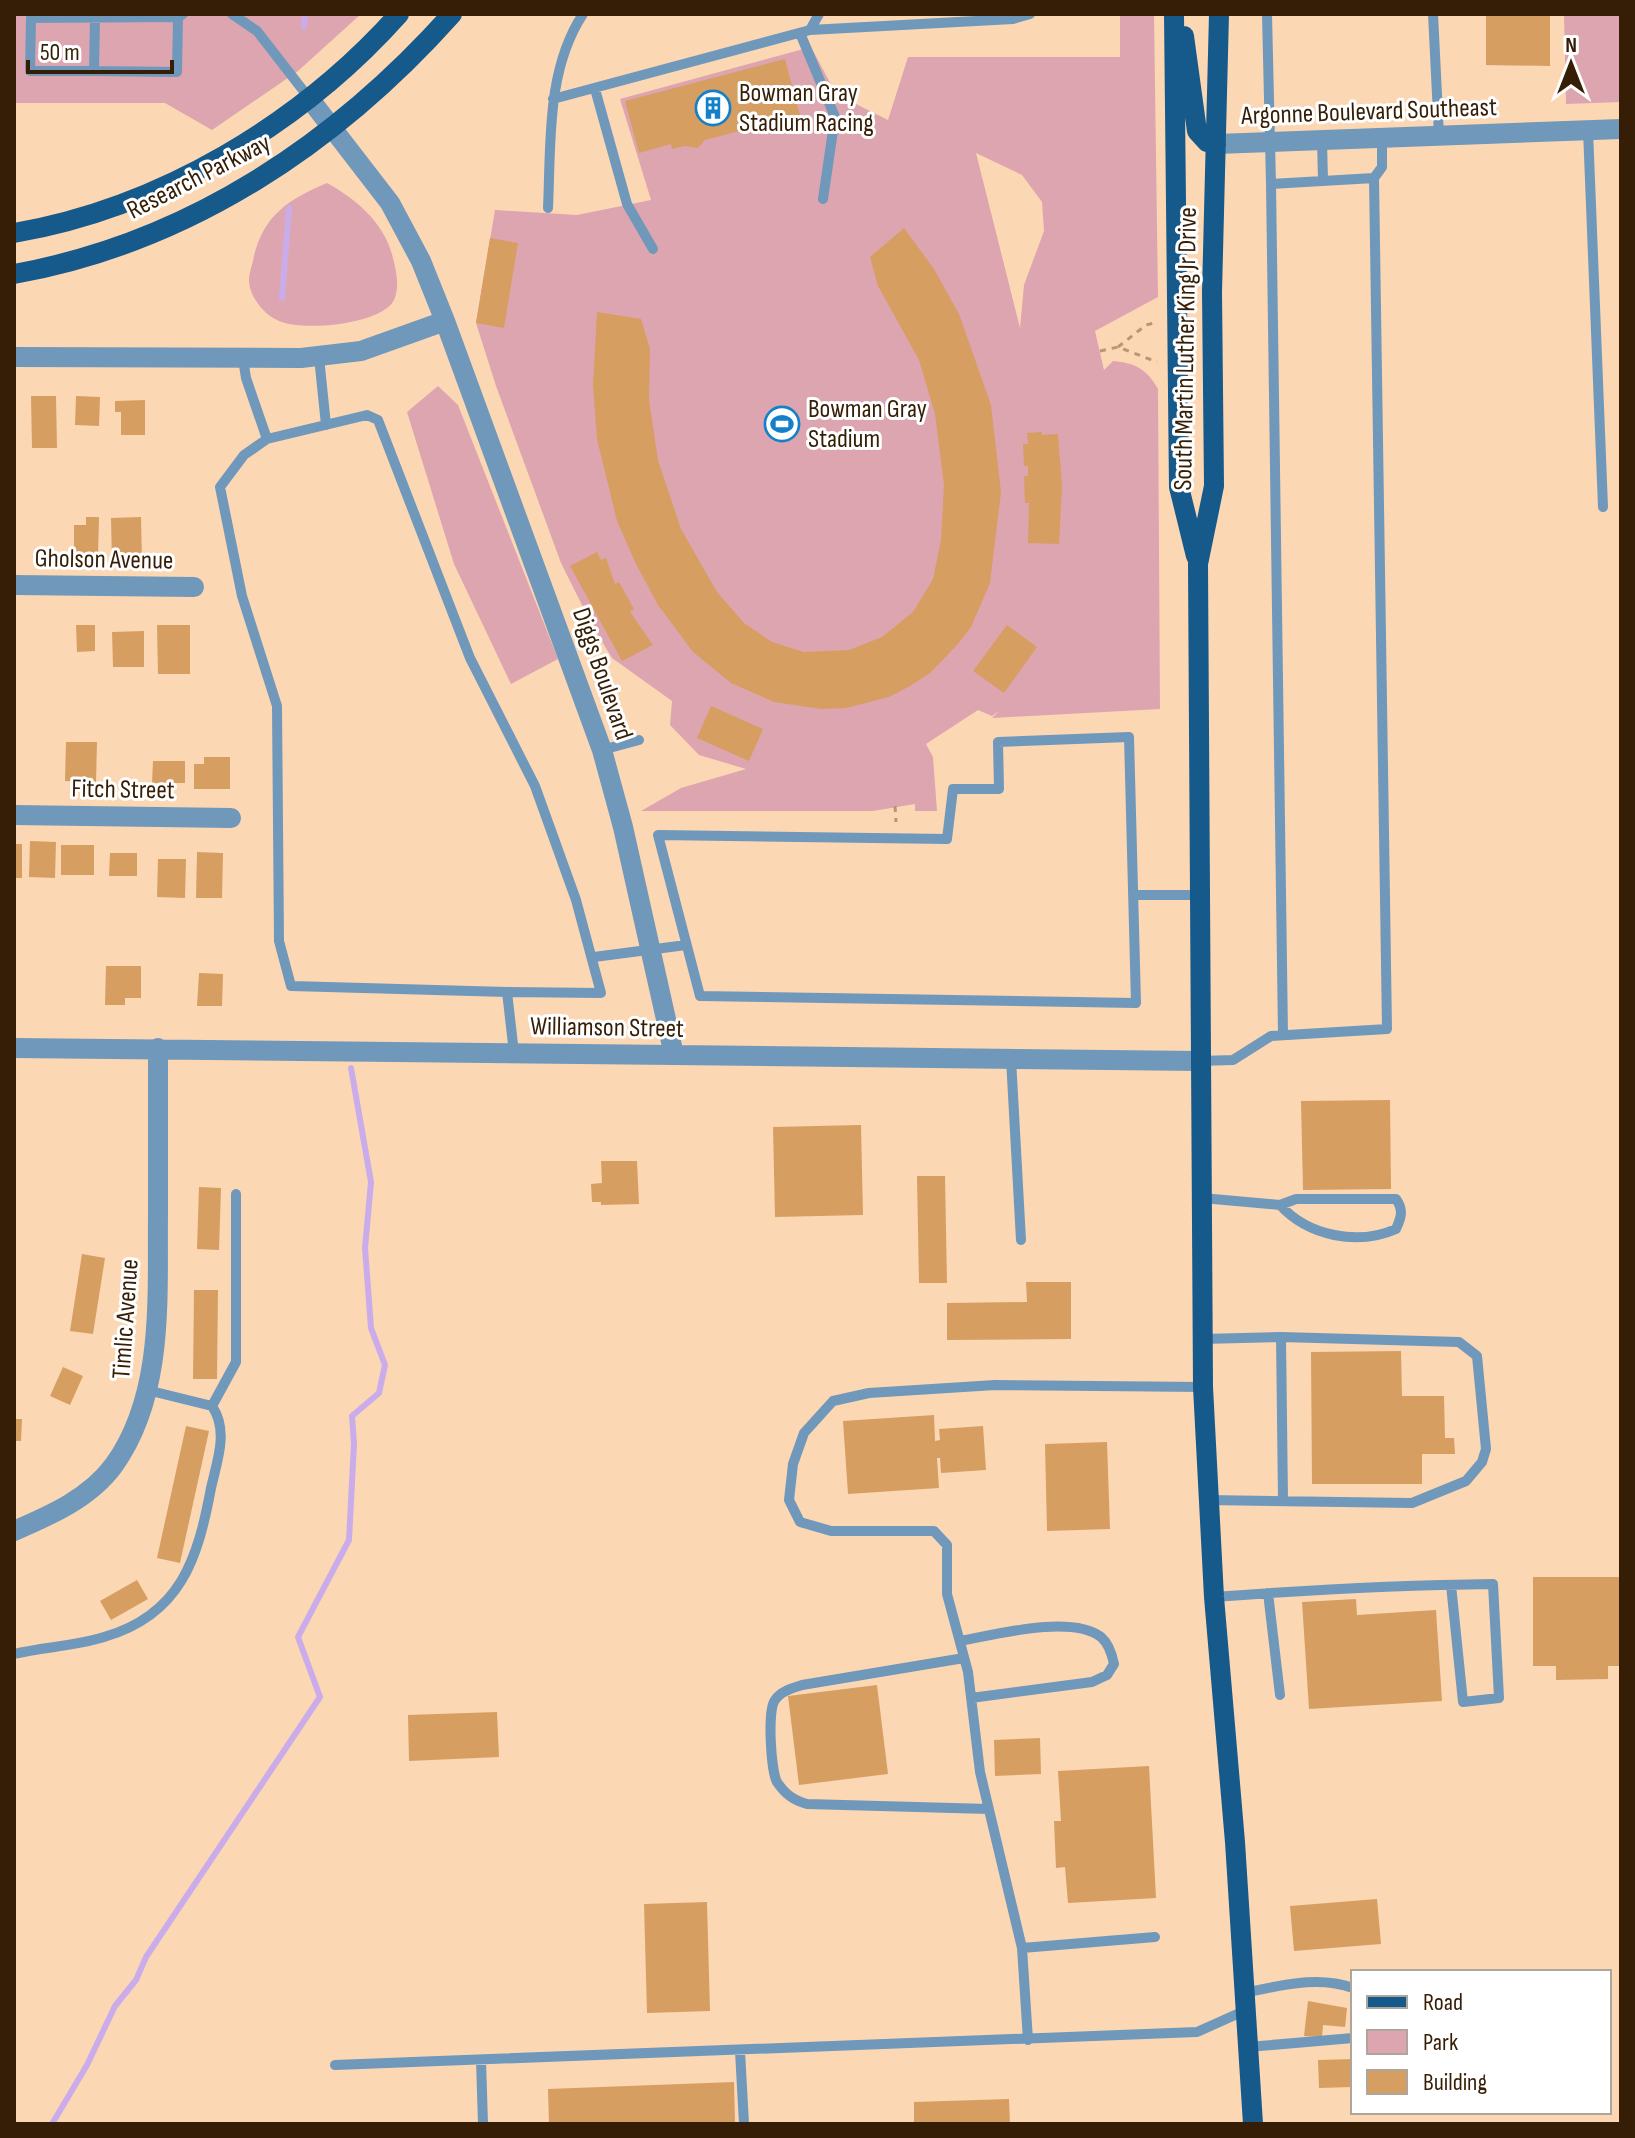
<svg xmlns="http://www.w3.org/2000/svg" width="1635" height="2138" font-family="'Sofia Sans Condensed',sans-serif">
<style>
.green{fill:#dda5b0;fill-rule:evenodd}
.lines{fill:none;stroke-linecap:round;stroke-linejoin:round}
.stream{stroke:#caaceb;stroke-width:6}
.building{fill:#d79e62}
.path{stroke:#b79777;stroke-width:3;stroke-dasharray:6 6;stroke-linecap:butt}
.service{stroke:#7098bb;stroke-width:10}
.minor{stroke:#7098bb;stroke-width:20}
.tertiary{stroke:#7098bb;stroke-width:20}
.primary{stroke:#16598b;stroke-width:20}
.labels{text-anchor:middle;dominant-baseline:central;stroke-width:6;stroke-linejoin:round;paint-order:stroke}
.poi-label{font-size:26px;fill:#351e05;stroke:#fff;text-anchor:start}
.street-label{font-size:26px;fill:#351e05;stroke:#fff}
</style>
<rect width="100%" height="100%" fill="#fcd7b4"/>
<path class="green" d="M14,14H361L298,71L212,130L165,103H14Z
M1120,14H1154L1158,297L1095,331L1104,370L1113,361C1135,363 1147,369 1158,389L1160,709L992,718L999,711L992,716L978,710L926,744L933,757L937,811H915V804L873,811H641L681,788L746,769L699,755L670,725L672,701L612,658L592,625L561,563L496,386L476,323L495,210L577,215L651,200L620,99L811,47L836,94L888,120L908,57H1120ZM976,153L1022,175L1042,202L1044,231L1024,285L1020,328Z
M1564,14H1621V102L1566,104Z
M327,183C356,199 385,223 393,258C396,270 400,287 394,300C382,325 297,333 275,319C262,312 249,295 249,280C249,273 253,263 254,256C264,215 289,199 327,183Z
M438,386L458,405L558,659L511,684L454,564L407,412Z"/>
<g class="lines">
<path class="stream" d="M304,27L305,14
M282,298L289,208
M52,2124L87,2065L115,2006L136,1980L146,1957L320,1697L298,1637L349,1540L354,1444L352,1416L379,1393L385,1365L371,1328L365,1248L371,1182L351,1068"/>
</g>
<path class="building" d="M1486,15L1550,16V66L1486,65Z
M785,59L800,115L705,140L698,148L685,146L672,149L671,144L639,153L625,101Z
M904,228L934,269L959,314L991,405L1001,492L990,583L971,627L958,644L930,673L910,686L889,697L846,708L821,709L774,702L731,683L693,652L658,605L636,564L617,521L597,439L593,385L597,312L641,319L650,349L649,400L658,460L681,529L717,592L744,623L772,642L804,652L849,650L882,637L913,612L933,579L941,540L944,485L935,414L919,360L878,286L870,257Z
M490,238L518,243L504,328L476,323Z
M31,396H56L57,448H32Z
M76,396L100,397L99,426L75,425Z
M145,400V435H121V412H115V401Z
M1042,432V435L1058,434L1062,486L1059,544L1028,543L1029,503H1025L1024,476H1028V466H1024L1023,444H1028L1027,433Z
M86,517H99L98,555L74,554V525H86Z
M141,517L142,562L112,563L111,518Z
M597,552L601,560L606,558L615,584L619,582L634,609L630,612L653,645L622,661L570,566Z
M76,625H95V651L77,652Z
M157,625H190V674H158Z
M1007,625L1037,647L1004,693L973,671Z
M144,631V667H113L112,632Z
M711,706L763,729L749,761L697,738Z
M66,742H97L96,782L65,781Z
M204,757H230V789H194V764H204Z
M153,761H185V783H152Z
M30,841L56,842L55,878L29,877Z
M14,844H22V878H14Z
M61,845H94V875H61Z
M197,852L223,853L222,898H196Z
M110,853H137V876H109Z
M158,859H186L185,898L157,897Z
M106,966H141V998H125V1005H105Z
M199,973L223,974L222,1006H197Z
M1390,1100L1391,1189L1303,1190L1301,1101Z
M861,1125L863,1215L775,1217L773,1127Z
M601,1161H637L639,1204L601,1205V1202H592L591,1184L602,1183Z
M917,1176H945L947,1283H919Z
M199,1187L221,1188L219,1250L197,1249Z
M82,1254L105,1258L93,1334L70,1331Z
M1026,1282H1071V1339L947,1340V1303L1027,1302Z
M194,1290H218L217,1379H193Z
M1401,1351L1402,1396H1444L1445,1438H1454L1455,1454H1422V1484H1312L1311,1352Z
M63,1367L83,1376L70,1405L50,1396Z
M934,1415L935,1441L940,1440L939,1429L983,1426L986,1470L941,1473L940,1458H937L939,1488L848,1494L843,1421Z
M14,1419H22L21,1441H14Z
M186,1426L209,1431L180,1563L157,1558Z
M1107,1442L1110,1529L1047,1531L1045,1444Z
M1533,1577H1621V1666H1608V1679L1556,1680V1666H1533Z
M137,1580L148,1599L111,1620L100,1601Z
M1356,1599L1357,1615L1436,1610L1442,1701L1309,1709L1302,1602Z
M877,1685L888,1774L799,1785L788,1696Z
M497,1712L499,1757L409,1761L408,1715Z
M1040,1738L1041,1774L995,1776L994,1740Z
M1149,1766L1156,1898L1068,1903L1065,1867L1056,1868L1054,1821H1061L1058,1771Z
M1377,1899L1381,1944L1294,1951L1290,1906Z
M707,1902L710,2011L647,2013L644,1904Z
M1308,2001L1347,2008L1345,2027L1323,2025L1322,2037L1304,2036Z
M1353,2059V2087L1319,2088L1318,2060Z
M734,2082L735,2124H549L548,2089Z
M1009,2099L1010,2124H914V2102Z"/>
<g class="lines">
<path class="path" d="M1118,347L1146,325L1158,322
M1100,351L1118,347L1157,362
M895,806L896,822"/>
<path class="service" d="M232,14L257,31L309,98
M1267,14L1271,184
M1433,14L1439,135
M95,19L94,71H30L31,18L178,17L183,14
M810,30L819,14
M800,33L835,117L823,199
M94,71L177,72L178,17
M595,89L627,204L653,249
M553,99L810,30L1013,19L1030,14
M1588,130L1603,507
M1322,140L1323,181
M1374,178L1382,167V138
M548,208C551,144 546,70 583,14
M319,357L326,425
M243,359L246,378L267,439
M1129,737L1136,1003L700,996L658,835L947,839L953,789H999L998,742Z
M602,750L639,740
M1133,895H1199
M594,957L686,945
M507,992L601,993L576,900L535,786L470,658L378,420L367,415L267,439L244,455L220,487L242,596L277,706L279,941L291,986L507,992L514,1053
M1011,1059L1021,1240
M1199,1061L1233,1060L1271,1036L1387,1029L1374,178L1271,184L1283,1035
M1202,1198L1280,1205C1308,1236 1358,1246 1396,1229C1401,1218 1404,1210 1396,1199H1296L1280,1205
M1202,1339L1281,1337L1283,1500
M212,1406L236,1362V1194
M1207,1500L1412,1503L1466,1481L1482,1462L1486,1449L1477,1356L1459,1342L1281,1337
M1268,1593L1280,1695
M1214,1597C1307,1590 1399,1585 1493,1584L1499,1698L1463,1702L1451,1585
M960,1641C994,1635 1071,1614 1101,1637C1109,1644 1112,1654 1114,1664L1107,1675L1092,1682L971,1698
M14,1654C43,1647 76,1646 104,1637C181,1615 198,1558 211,1488C217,1461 229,1431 212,1406L147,1390
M964,1658L802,1685C793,1688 781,1691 775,1700C767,1710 771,1771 777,1782C785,1794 793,1800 807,1804L989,1809
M1022,1948L1155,1937
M1243,1993C1280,1986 1317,1975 1353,1988
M1028,2040L1022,1948L980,1772L968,1672L947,1594V1545L934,1531H831L800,1522L789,1500L793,1464L804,1433L833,1401L869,1393L995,1385L1203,1387
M1248,2047L1353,2038
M740,2051L744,2124
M481,2060L483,2124
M335,2065L1197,2032L1244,2011"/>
<path class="minor" d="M14,585L194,587
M14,815L231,818
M14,1048L674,1055
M14,1531C51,1515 90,1498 114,1465C165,1394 157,1296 158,1212C158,1158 158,1103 158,1048"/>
<path class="tertiary" d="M309,98L390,203L421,261L445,321L602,750L623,827L674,1055L1199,1061
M1216,144L1621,129
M14,357L301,358L361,351L445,321"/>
<path class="primary" d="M1174,14L1179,487L1196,556
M1219,14L1212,292L1214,486L1198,564L1203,1387L1214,1597L1235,1842L1253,2124
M1184,36L1197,131L1207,142L1216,144
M14,233C160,208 301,124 399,14
M14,274C188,243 336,144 452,14"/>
</g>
<defs>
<g id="building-ring" transform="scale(1.8)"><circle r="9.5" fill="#fff" stroke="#1380ca" stroke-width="1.5"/><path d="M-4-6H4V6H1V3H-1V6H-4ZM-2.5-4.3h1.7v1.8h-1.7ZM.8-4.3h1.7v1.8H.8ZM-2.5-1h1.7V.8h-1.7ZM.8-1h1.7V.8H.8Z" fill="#1380ca"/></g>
<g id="stadium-ring" transform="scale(1.8)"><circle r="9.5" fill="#fff" stroke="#1380ca" stroke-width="1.5"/><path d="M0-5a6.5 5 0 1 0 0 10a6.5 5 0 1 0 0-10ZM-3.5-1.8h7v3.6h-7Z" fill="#1380ca"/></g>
</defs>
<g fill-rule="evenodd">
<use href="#building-ring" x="713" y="108"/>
<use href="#stadium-ring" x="782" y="424"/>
</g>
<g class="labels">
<g class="poi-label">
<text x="739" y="93">Bowman Gray<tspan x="739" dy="30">Stadium Racing</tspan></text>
<text x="808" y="409">Bowman Gray<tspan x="808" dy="30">Stadium</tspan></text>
</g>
<g class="street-label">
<text transform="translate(1369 112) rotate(-2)">Argonne Boulevard Southeast</text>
<text transform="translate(199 177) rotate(-27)">Research Parkway</text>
<text transform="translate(1186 349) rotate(-89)">South Martin Luther King Jr Drive</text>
<text transform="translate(104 560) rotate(1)">Gholson Avenue</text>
<text transform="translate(602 674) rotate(71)">Diggs Boulevard</text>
<text transform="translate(123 790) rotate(1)">Fitch Street</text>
<text transform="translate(607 1028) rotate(1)">Williamson Street</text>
<text transform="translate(126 1319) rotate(-86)">Timlic Avenue</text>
</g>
</g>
<rect width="1635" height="2138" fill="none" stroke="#351e05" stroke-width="32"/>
<rect x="1351" y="1970" width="260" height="144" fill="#ffffff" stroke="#aea59b" stroke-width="2"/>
<rect x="1367" y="1996" width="40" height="12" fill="#16598b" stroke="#aea59b" stroke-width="2"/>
<text x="1423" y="2010" font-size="24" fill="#351e05">Road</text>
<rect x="1367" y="2030" width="40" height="24" fill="#dda5b0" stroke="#aea59b" stroke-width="2"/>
<text x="1423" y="2050" font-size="24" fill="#351e05">Park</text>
<rect x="1367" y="2070" width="40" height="24" fill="#d79e62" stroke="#aea59b" stroke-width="2"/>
<text x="1423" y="2090" font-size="24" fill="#351e05">Building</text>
<g transform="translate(1571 64)" stroke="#ffffff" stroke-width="6" paint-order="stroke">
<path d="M0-6L14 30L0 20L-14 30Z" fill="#351e05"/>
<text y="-12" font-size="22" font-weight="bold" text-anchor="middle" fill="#351e05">N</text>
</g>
<path d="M28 60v12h144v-12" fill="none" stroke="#351e05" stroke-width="4"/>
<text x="40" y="60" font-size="24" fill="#351e05" stroke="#ffffff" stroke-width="6" paint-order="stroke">50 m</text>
</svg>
